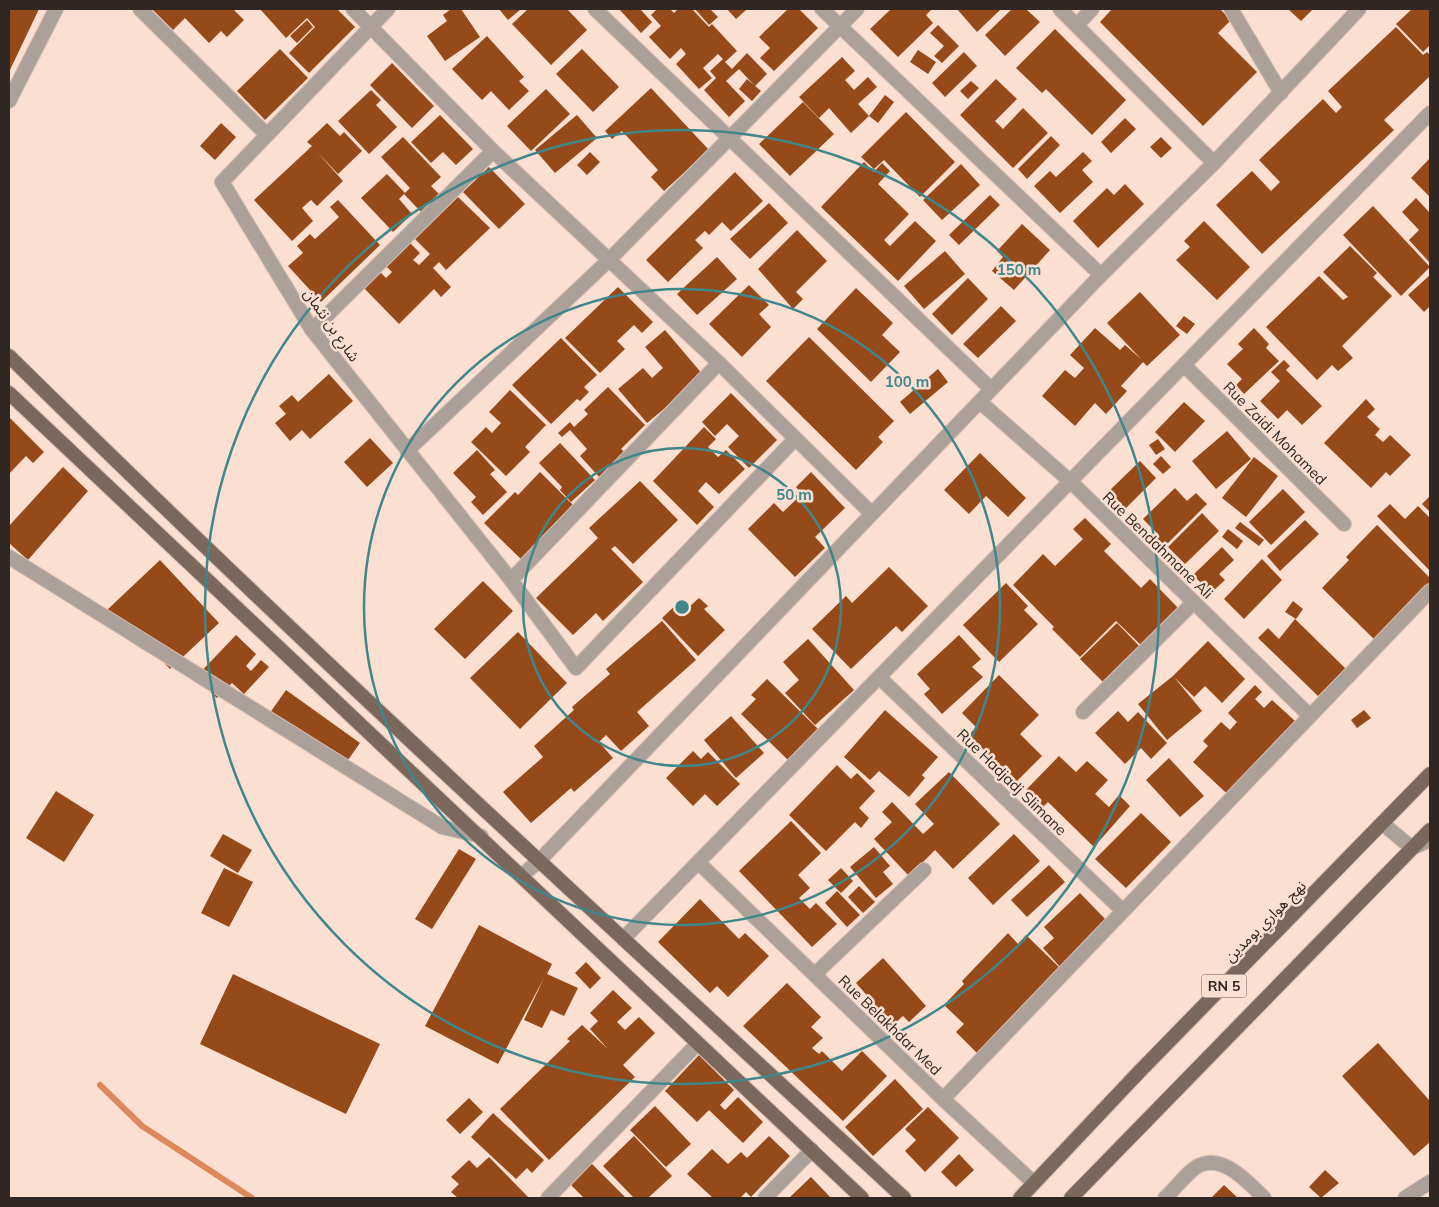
<svg xmlns="http://www.w3.org/2000/svg" width="1439" height="1207" font-family="Mulish,'Noto Sans Arabic',sans-serif">
<style>
.lines{fill:none;stroke-linecap:round;stroke-linejoin:round}
.stream{stroke:#dc885c;stroke-width:6}
.building{fill:#964919}
.minor-casing{stroke:#d7beb2;stroke-width:16}
.primary-casing{stroke:#d7beb2;stroke-width:16}
.minor{stroke:#aca09a;stroke-width:14}
.primary{stroke:#7c675c;stroke-width:14}
.ring{fill:none;stroke:#3f878a;stroke-width:2.5}
.labels{text-anchor:middle;dominant-baseline:central;stroke-width:5;stroke-linejoin:round;paint-order:stroke}
.shield{fill:#fbdfd1;stroke:#6e5e56;stroke-width:1}
.shield-label{font-size:14px;font-weight:bold;fill:#312722}
.street-label{font-size:15px;fill:#312722;stroke:#fbdfd1}
.centre{fill:#3f878a;stroke:#fbdfd1;stroke-width:2.5}
.ring-label{font-size:15px;text-anchor:middle;font-weight:bold;fill:#3f878a;stroke:#fbdfd1;stroke-width:5;stroke-linejoin:round;paint-order:stroke}
</style>
<rect width="100%" height="100%" fill="#fbdfd1"/>
<g class="lines">
<path class="stream" d="M100,1085L142,1126L252,1198"/>
</g>
<path class="building" d="M9,9H39L9,72Z
M152,9H233L244,20L227,37L221,31L209,43L185,18L173,30Z
M260,9H337L355,27L309,73L289,53L315,27L307,18L286,38Z
M451,9H461L480,37L445,61L427,36L447,21L443,15Z
M499,9H521L508,20Z
M528,9H567L587,30L551,65L512,24Z
M619,9H640L652,22L641,33Z
M657,9H670L674,13L678,9H692L709,27L712,24L737,51L725,62L732,69L747,53L767,74L755,86L739,69L726,81L745,101L729,117L704,90L716,78L710,71L723,59L718,54L703,68L712,78L699,89L676,64L686,54L681,48L670,59L649,37L661,26L651,15Z
M695,9H710L718,17L709,25Z
M727,9H747L736,19Z
M788,9H799L818,28L774,71L760,58L770,48L759,37Z
M891,9H932L926,15L933,23L898,57L870,29Z
M957,9H1001L977,32Z
M1012,9H1026L1040,22L1005,56L985,35Z
M1112,9H1220L1231,20L1218,33L1257,72L1203,126L1100,22Z
M1288,9H1313L1301,21Z
M1412,9H1430V45L1423,52L1396,24Z
M307,20L313,27L297,43L290,36Z
M938,25L959,46L942,63L934,56L944,46L930,33Z
M1396,27L1423,55L1427,52L1430,55V76L1384,120L1394,130L1262,254L1216,205L1252,171L1271,191L1280,182L1259,160L1323,99L1336,113L1342,107L1328,91Z
M1055,29L1126,100L1092,135L1046,89L1042,93L1016,68Z
M487,36L524,77L519,81L529,91L509,110L491,91L482,100L452,69Z
M280,49L308,78L265,120L237,91Z
M582,49L619,87L593,112L556,74Z
M918,50L936,62L928,74L910,62Z
M964,52L977,66L945,97L932,83Z
M842,57L855,71L845,80L854,90L868,77L877,87L858,104L869,116L851,133L829,108L819,118L799,97Z
M392,63L434,106L412,128L370,85Z
M747,79L761,91L752,101L739,89Z
M996,79L1017,99L995,121L1003,129L1023,108L1048,133L1013,168L960,115Z
M971,81L979,88L968,99L960,91Z
M651,88L709,150L664,191L651,177L658,170L622,131L612,139L605,131Z
M546,89L570,114L531,151L507,126Z
M371,90L381,100L376,105L397,127L369,154L338,121Z
M885,95L894,102L878,123L869,116Z
M803,102L834,134L790,176L759,144Z
M906,112L955,162L920,197L884,160L874,169L861,157Z
M440,115L473,149L456,165L443,152L431,163L411,142Z
M577,115L597,138L555,173L535,150Z
M1125,118L1136,129L1111,153L1101,142Z
M221,123L236,137L215,160L200,146Z
M327,123L340,136L344,132L362,151L338,174L317,152L343,181L317,206L311,200L302,208L313,221L292,241L254,200L312,146L307,142Z
M1051,136L1060,145L1027,179L1018,169Z
M403,137L441,177L431,186L440,195L421,212L404,194L410,188L381,157Z
M1161,137L1172,148L1161,158L1150,147Z
M590,152L600,162L587,175L577,165Z
M1083,152L1092,161L1082,170L1093,182L1060,213L1034,186L1050,171L1056,177Z
M1430,158V197L1411,178Z
M864,162L874,172L882,163L890,171L878,184L909,214L884,240L890,246L915,221L936,241L898,281L821,207Z
M961,164L980,185L942,220L923,200Z
M489,167L525,204L499,229L463,192Z
M735,172L763,201L731,231L722,222L709,235L705,231L695,240L703,248L668,282L646,260Z
M387,174L405,193L399,199L412,214L393,232L361,198Z
M1125,184L1144,204L1098,248L1073,221L1107,188L1114,195Z
M990,195L1000,205L959,245L949,235Z
M458,197L490,228L446,270L439,262L433,268L451,287L441,297L434,289L399,324L362,286L378,270L386,278L392,272L385,265L409,242L420,253L413,260L419,265L430,254L415,239Z
M1416,198L1430,213V263L1409,240L1419,230L1402,212Z
M338,200L380,245L321,302L288,266L303,253L297,246L310,234L315,239L339,217L330,207Z
M769,203L788,223L750,259L730,239Z
M1373,206L1430,267L1401,296L1343,235Z
M1204,221L1250,267L1217,300L1176,260L1190,247L1184,241Z
M1022,224L1050,250L1014,290L992,271L1003,257L997,251Z
M797,230L827,261L796,292L803,299L793,309L758,269Z
M1350,246L1377,273L1373,277L1392,296L1342,346L1353,358L1338,371L1332,365L1317,380L1266,327L1319,276L1343,300L1348,297L1323,272Z
M945,251L965,274L924,309L904,286Z
M717,257L737,279L697,315L677,294Z
M1430,275V306L1424,312L1408,295Z
M968,278L988,299L952,335L932,314Z
M749,285L769,305L759,314L771,327L742,357L709,324Z
M618,287L653,322L642,333L634,325L617,341L625,349L600,373L565,338Z
M856,288L893,323L882,335L900,352L871,382L817,329Z
M1140,292L1180,335L1147,366L1143,362L1121,386L1127,391L1106,414L1095,403L1075,426L1042,396L1065,370L1075,378L1084,368L1070,355L1095,328L1120,350L1125,345L1141,359L1107,323Z
M1001,306L1016,321L978,358L963,344Z
M1184,316L1195,324L1187,334L1176,326Z
M1254,328L1269,344L1266,348L1279,361L1244,394L1236,385L1242,379L1227,364L1243,349L1238,344Z
M665,330L704,376L647,423L618,389L643,368L652,378L663,368L645,347Z
M809,337L894,421L878,437L883,442L856,470L766,381Z
M561,338L597,375L584,387L589,392L580,401L577,399L551,424L512,385Z
M1284,360L1290,366L1286,370L1322,406L1302,425L1287,410L1278,419L1260,401L1280,381L1271,372Z
M938,369L948,382L910,414L900,402Z
M329,374L353,401L310,439L302,430L290,441L275,423L286,414L279,406L292,395L298,402Z
M608,387L645,425L621,449L628,455L602,480L580,456L587,449L570,430L562,437L558,433L570,422L574,427L588,414L584,410Z
M510,390L546,425L525,447L530,452L506,476L471,442L486,427L492,433L501,423L489,412Z
M731,393L777,440L749,468L728,447L739,436L727,424L715,436L702,422Z
M1366,399L1375,409L1367,417L1380,429L1375,435L1383,442L1390,435L1411,455L1390,476L1386,472L1371,488L1324,443Z
M1184,402L1205,421L1175,452L1155,432Z
M9,417L44,452L33,463L26,456L9,474Z
M704,427L716,439L708,447L718,457L726,450L745,469L719,494L706,482L698,491L714,507L697,525L653,481Z
M1227,431L1251,459L1216,489L1192,461Z
M370,438L393,463L367,487L344,462Z
M1158,439L1165,449L1156,455L1149,445Z
M560,443L595,480L571,502L560,490L562,487L539,463Z
M477,450L495,470L490,474L507,492L483,515L471,502L476,497L453,473Z
M980,453L1026,498L1008,517L986,496L969,514L944,490Z
M1161,456L1171,467L1163,474L1153,464Z
M1254,457L1278,476L1246,517L1222,498Z
M1140,461L1156,478L1124,510L1107,493Z
M63,467L88,491L28,560L9,543V526Z
M540,472L579,511L527,565L484,523L515,492L518,495Z
M811,472L845,508L815,537L825,548L795,577L748,529L774,503L783,512L802,494L796,487Z
M640,481L678,520L633,564L615,546L611,549L643,582L603,621L596,613L573,635L536,598L598,538L589,528Z
M1175,488L1187,501L1196,493L1207,504L1164,547L1154,538L1158,534L1143,519Z
M1283,489L1305,512L1271,545L1249,522Z
M1430,496V512L1422,504Z
M1390,504L1405,519L1418,506L1430,518V571L1377,516Z
M1202,513L1219,531L1185,564L1168,547Z
M1085,518L1111,544L1104,551L1141,588L1150,579L1181,611L1144,648L1116,621L1080,657L1052,629L1054,627L1013,585L1043,554L1055,566L1083,539L1073,529Z
M1305,520L1319,534L1280,571L1267,556Z
M1240,522L1264,540L1259,546L1235,528Z
M1377,525L1430,578V591L1379,644L1322,588L1349,560L1346,557Z
M1228,529L1243,541L1237,549L1222,537Z
M1222,547L1234,560L1219,574L1225,580L1211,593L1193,575Z
M1262,559L1282,580L1244,619L1224,599Z
M160,560L219,623L170,669L141,638L106,611Z
M889,567L928,606L902,632L896,626L851,669L812,629L846,596L852,603Z
M483,581L513,611L465,659L434,629Z
M1006,583L1028,606L1024,610L1038,624L999,662L963,625Z
M699,598L708,606L704,609L725,630L698,656L662,618L682,599L689,607Z
M1293,601L1303,609L1296,619L1285,612Z
M1295,619L1346,669L1318,696L1258,638L1268,628L1279,639Z
M662,621L696,660L637,712L649,726L621,751L606,735L599,742L613,758L574,792L571,788L531,823L503,792L543,757L534,746L574,710L572,707L610,674L606,669Z
M1117,623L1142,649L1106,685L1080,659Z
M518,632L567,683L520,729L470,678Z
M236,635L256,654L246,666L251,671L261,660L269,667L244,694L232,683L217,698L195,678Z
M959,635L981,659L972,667L983,677L942,714L924,694L930,689L917,674Z
M808,639L854,690L815,725L785,693L799,680L783,662Z
M1208,641L1245,679L1222,703L1205,686L1194,697L1174,677L1202,711L1167,740L1138,704L1173,676Z
M999,675L1039,715L1020,734L1042,756L1016,782L969,735L976,727L962,713Z
M767,679L820,731L789,761L741,714L756,699L751,695Z
M1255,685L1262,692L1255,699L1264,708L1272,700L1305,730L1237,803L1193,762L1208,746L1203,741L1221,722L1230,730L1237,722L1228,713Z
M286,690L360,743L341,770L267,717Z
M885,710L938,757L922,775L925,778L909,797L879,771L870,780L844,757Z
M1364,710L1371,718L1357,728L1351,720Z
M1118,711L1128,722L1138,712L1167,743L1151,759L1141,748L1125,764L1095,733Z
M731,716L764,753L736,778L704,740Z
M693,751L701,759L708,752L740,784L717,806L705,794L693,806L666,778Z
M1059,756L1076,772L1087,761L1108,780L1095,794L1109,807L1119,795L1130,806L1094,847L1048,802L1043,807L1026,790Z
M1169,758L1204,796L1180,817L1146,780Z
M837,765L851,779L857,773L875,791L859,808L869,818L861,828L855,822L826,851L789,815Z
M949,772L1000,824L953,869L935,850L909,876L874,839L892,822L882,812L892,802L923,834L934,824L915,804Z
M56,791L94,815L64,862L26,838Z
M1141,813L1171,842L1126,888L1095,859Z
M791,821L821,853L798,875L810,888L799,898L810,909L816,903L837,924L812,947L739,871Z
M223,834L252,850L238,873L210,856Z
M1014,834L1040,861L993,905L968,878Z
M874,847L890,866L883,872L893,884L876,898L850,867Z
M459,849L476,859L432,929L415,919Z
M1049,865L1065,882L1027,917L1011,900Z
M224,868L253,882L229,927L201,913Z
M841,868L853,881L841,893L828,880Z
M859,886L875,902L863,913L848,897Z
M837,891L860,915L847,927L825,903Z
M1080,893L1109,923L1061,968L1043,948L1054,938L1044,927Z
M700,899L739,939L745,933L769,956L728,997L717,986L710,993L658,942Z
M479,925L552,964L547,974L578,988L564,1016L551,1010L542,1028L524,1020L544,978L498,1064L425,1026Z
M1008,933L1018,944L1026,935L1063,971L980,1056L956,1032L964,1024L944,1005L964,984L962,981Z
M883,958L926,1006L909,1022L903,1016L893,1025L856,983Z
M586,962L601,978L590,989L575,973Z
M233,974L380,1044L346,1114L200,1044Z
M787,983L821,1017L811,1027L823,1038L812,1048L819,1054L822,1051L842,1071L862,1051L887,1076L843,1121L743,1026Z
M613,990L632,1008L617,1022L625,1030L639,1017L655,1033L623,1065L635,1077L549,1160L500,1109L570,1041L567,1039L582,1025L608,1049L590,1029L598,1021L590,1013Z
M1378,1043L1430,1101V1142L1414,1156L1342,1076Z
M699,1055L734,1090L720,1105L725,1110L738,1097L763,1122L743,1143L709,1110L697,1122L665,1091Z
M895,1079L923,1109L873,1156L845,1127Z
M469,1098L483,1112L460,1134L446,1120Z
M655,1106L691,1144L666,1167L630,1130Z
M928,1107L959,1138L925,1172L905,1151L916,1140L905,1129Z
M493,1113L544,1160L532,1173L527,1168L516,1179L471,1137Z
M634,1136L672,1176L648,1198H634L603,1166Z
M769,1136L790,1156L751,1197L746,1192L740,1198H713L687,1174L712,1149L728,1164L741,1152L747,1158Z
M959,1154L974,1170L956,1187L941,1172Z
M489,1157L529,1198H458L451,1192L459,1184L451,1177L469,1160L477,1168Z
M591,1163L626,1198H584L570,1184Z
M1325,1170L1339,1183L1321,1198L1309,1187Z
M811,1177L831,1198H789Z
M1224,1185L1238,1198H1211Z"/>
<g class="lines">
<g class="minor-casing">
<path id="minor" d="M140,9L267,135
M353,9L493,151L719,363L872,514
M388,9L222,182L312,330L511,580L576,668L795,439
M595,9L991,389
M822,9L1101,275
M1060,9L1214,163
M1231,9L1281,93
M1077,25L1092,9
M9,101L56,9
M312,330L493,151
M1184,365L1344,524
M980,402L1070,481L1310,716
M407,451L609,260L857,9
M9,557L442,827L481,836
M511,580L719,363
M879,677L1123,911
M1083,712L1194,602
M1383,824L1412,848L1430,840
M698,862L943,1099
M522,875L538,862L1101,275L1214,163L1359,9
M623,939L1430,113
M815,974L924,870
M1034,1183L943,1099L1430,591
M548,1198L697,1044
M765,1198L812,1150
M1165,1198C1175,1189 1184,1176 1195,1168C1220,1150 1249,1183 1264,1198
M1405,1198L1430,1182"/>
</g>
<g class="primary-casing">
<path id="primary" d="M9,356C301,644 603,920 904,1198
M9,393L862,1198
M1020,1198L1140,1071L1430,774
M1071,1198L1430,830"/>
</g>
<use href="#minor" class="minor"/>
<use href="#primary" class="primary"/>
</g>
<g class="ring">
<circle cx="682" cy="607" r="159"/>
<circle cx="682" cy="607" r="318"/>
<circle cx="682" cy="607" r="477"/>
</g>
<g class="labels">
<rect class="shield" x="1201.5" y="974.5" width="45" height="23" rx="4"/>
<g class="shield-label">
<text x="1224" y="986">RN 5</text>
</g>
<g class="street-label">
<text transform="translate(332 325) rotate(55)">شارع بن نثمان</text>
<text transform="translate(1275 433) rotate(45)">Rue Zaidi Mohamed</text>
<text transform="translate(1158 545) rotate(44)">Rue Bendahmane Ali</text>
<text transform="translate(1012 782) rotate(44)">Rue Hadjadj Slimane</text>
<text transform="translate(1265 921) rotate(-45)">نهج هواري بومدين</text>
<text transform="translate(890 1025) rotate(44)">Rue Belakhdar Med</text>
</g>
</g>
<circle cx="682" cy="607" r="8" class="centre"/>
<g class="ring-label">
<text x="1019" y="275">150 m</text>
<text x="907" y="387">100 m</text>
<text x="794" y="500">50 m</text>
</g>
<rect width="1439" height="1207" fill="none" stroke="#312722" stroke-width="20"/>
</svg>
